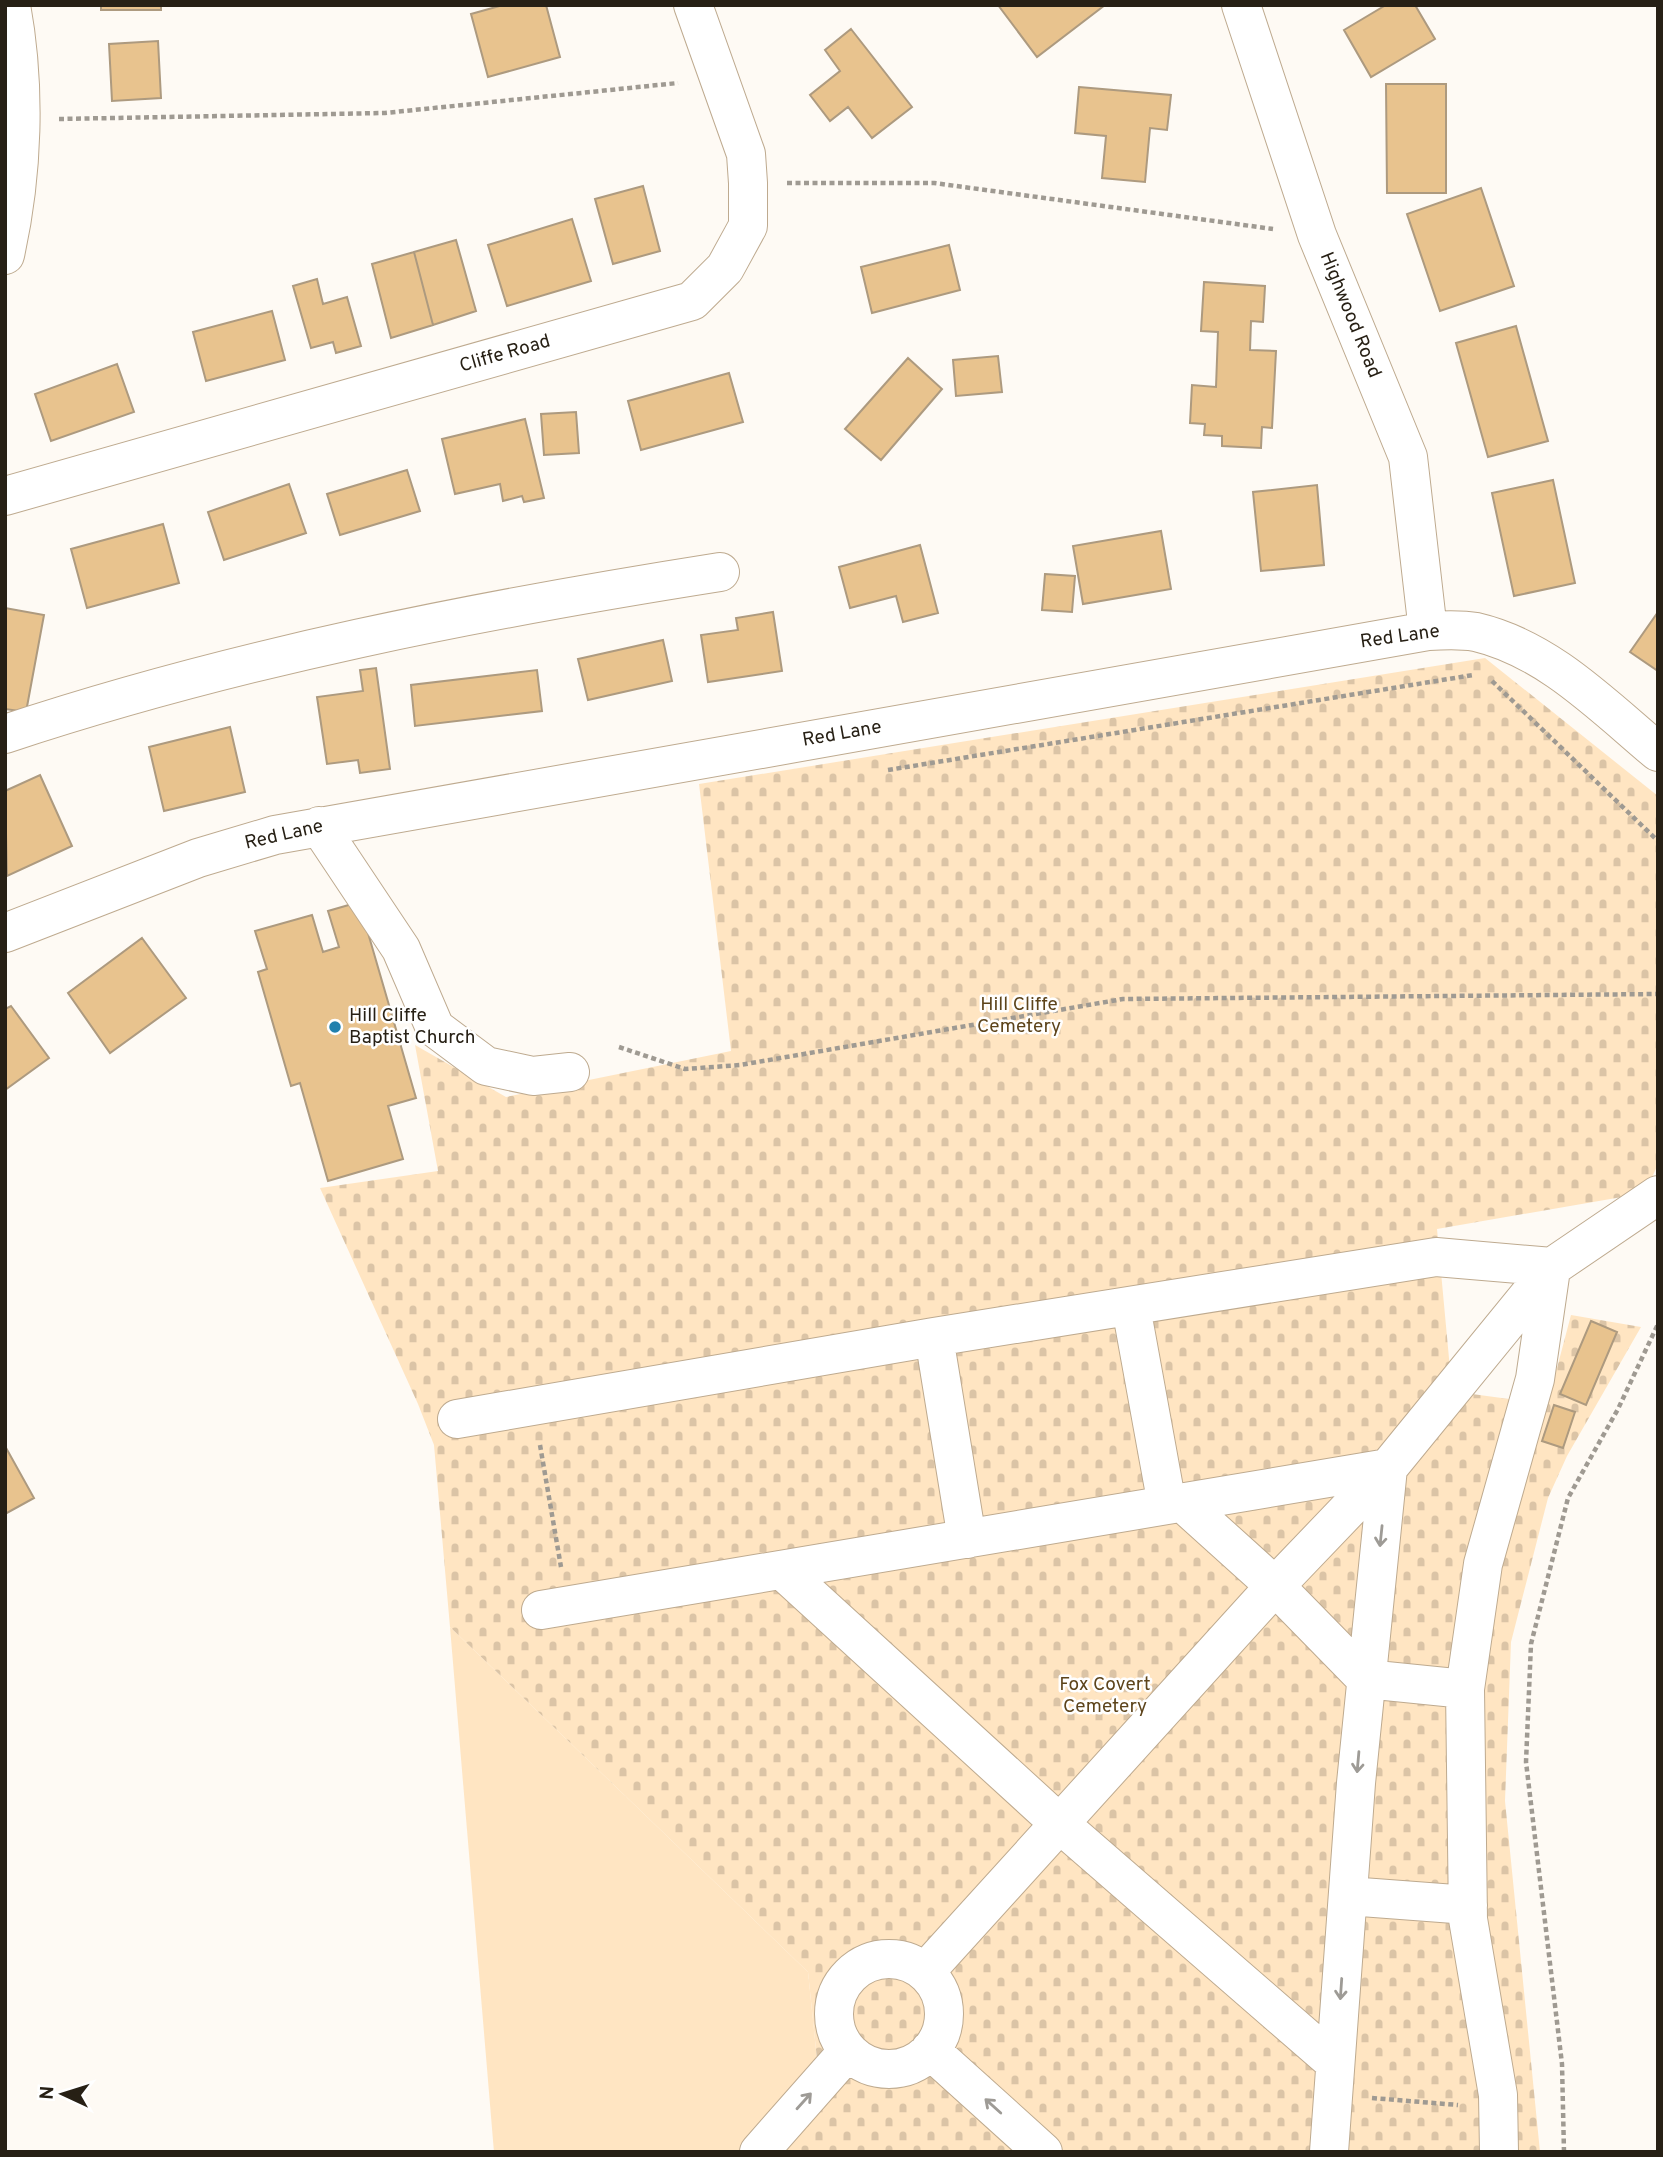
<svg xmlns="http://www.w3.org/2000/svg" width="1663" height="2157" font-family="Overpass,sans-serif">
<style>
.green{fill:#ffe5c2}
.cemetery{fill:url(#cemetery-stones)}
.building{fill:#e8c38e;stroke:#ad9a7f;stroke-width:2}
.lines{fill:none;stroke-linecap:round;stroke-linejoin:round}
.minor-casing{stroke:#beaa8f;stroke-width:40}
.path{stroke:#9f9a92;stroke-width:4.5;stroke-dasharray:5 3.5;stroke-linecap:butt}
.minor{stroke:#fff;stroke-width:38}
.oneway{stroke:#9e9b96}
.poi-dot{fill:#2180ad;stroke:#fff;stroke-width:2.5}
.labels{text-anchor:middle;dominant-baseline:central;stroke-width:5;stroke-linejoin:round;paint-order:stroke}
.street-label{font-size:19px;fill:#272015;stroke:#fff}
.park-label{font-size:19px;fill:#5d441b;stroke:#fff}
.poi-label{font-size:19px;fill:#272015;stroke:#fff;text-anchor:start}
</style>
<defs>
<pattern id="cemetery-stones" width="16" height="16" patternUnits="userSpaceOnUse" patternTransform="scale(1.75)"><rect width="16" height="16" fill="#ffe5c2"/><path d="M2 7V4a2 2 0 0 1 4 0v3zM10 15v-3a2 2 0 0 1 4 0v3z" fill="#dbc4a6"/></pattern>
</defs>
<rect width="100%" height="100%" fill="#fefaf4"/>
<path class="green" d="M450,1627L808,1972L818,2069L739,2152H494Z"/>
<path class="cemetery" d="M1485,658L1658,796V1164L1645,1193L1437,1229L1450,1369L1472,1394L1524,1401L1547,1385L1557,1368L1571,1315L1641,1327L1567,1456L1548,1498L1511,1642L1505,1801L1540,2152H739L818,2069L808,1972L450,1627L434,1445L418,1404L320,1188L438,1171L415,1045L506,1097L731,1051L699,784Z"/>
<path class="building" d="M101,5H161V10H101Z
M503,5H546L560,57L488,77L471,14Z
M998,5H1105L1037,57Z
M1386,5H1415L1435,39L1371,77L1344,30Z
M851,29L912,107L872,138L848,107L830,121L810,95L840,71L825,50Z
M158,41L161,98L112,101L109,44Z
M1386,84H1446V193H1387Z
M1079,87L1171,95L1167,130L1150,128L1145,182L1102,178L1106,136L1075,133Z
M643,186L660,251L613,264L595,199Z
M1481,188L1514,286L1440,311L1407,214Z
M572,219L591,281L507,306L488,245Z
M456,240L476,311L433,325L414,252Z
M949,245L960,290L872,313L861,267Z
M414,252L433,325L391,338L372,264Z
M317,279L323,304L347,297L361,346L336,353L333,342L311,348L293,286Z
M1204,282L1265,286L1263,322L1251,321L1250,350L1276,351L1272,428L1262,427L1261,448L1222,446V436L1204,435L1205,424L1190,423L1192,385L1216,387L1218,332L1201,331Z
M272,311L285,360L206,381L193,332Z
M1516,326L1548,441L1488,457L1456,343Z
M998,356L1002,392L956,396L953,360Z
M908,358L942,389L881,460L845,429Z
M117,364L134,412L51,441L35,394Z
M729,373L743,422L641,450L628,401Z
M576,412L579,453L544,455L541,414Z
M525,419L544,498L524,502L522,496L503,501L500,484L455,494L442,439Z
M407,470L420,511L340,535L327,494Z
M1553,480L1575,583L1514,596L1492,493Z
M289,484L306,533L224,560L208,512Z
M1317,485L1324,565L1261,571L1253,492Z
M163,524L179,583L87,608L71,549Z
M1161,531L1171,589L1083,604L1073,546Z
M920,545L938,613L903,622L896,596L850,608L839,567Z
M1045,574L1075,576L1072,612L1042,610Z
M5,608L44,615L26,712L5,709Z
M773,612L782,671L708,682L701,635L738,630L736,618Z
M1658,612V671L1630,652Z
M663,640L672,681L588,700L578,659Z
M376,668L390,769L360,773L358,760L327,764L317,697L363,691L360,670Z
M537,670L542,711L415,726L411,685Z
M230,727L245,792L164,811L149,747Z
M40,775L72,846L7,876L5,791Z
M359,902L416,1098L388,1106L403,1159L328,1181L300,1083L291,1086L258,972L267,969L255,931L312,915L323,952L339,947L328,911Z
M142,938L186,998L110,1053L68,993Z
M11,1006L49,1058L5,1090V1009Z
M1591,1321L1617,1332L1586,1405L1560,1394Z
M1554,1405L1575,1412L1563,1448L1542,1441Z
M5,1446L34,1498L5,1514Z"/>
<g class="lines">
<g class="minor-casing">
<path id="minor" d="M1241,5L1317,235L1408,457L1428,631
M5,255C23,174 26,87 11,5
M5,496L692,301L725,268L748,226V183L746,154L693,5
M5,734C237,657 479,610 720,572
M319,826L401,949L435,1028L486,1066L533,1076L570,1072
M5,933L198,858L275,835L1428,631C1443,630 1460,629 1476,632C1548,649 1602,705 1658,752
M1131,1307L1167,1505
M934,1337L967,1539
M457,1419L934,1337L1436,1257L1552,1267
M1183,1503L1275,1586L1366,1679L1465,1689L1483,1564L1535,1379L1551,1269
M782,1570L1060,1824L1335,2063
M541,1610L1388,1468L1356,1783L1329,2152
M1465,1689L1468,1919L1498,2095L1499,2152
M1348,1896L1468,1905
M834 2014a55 55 0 1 1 110 0a55 55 0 1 1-110 0Z
M925,1972L1275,1586L1388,1468L1552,1267L1658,1195
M930,2050L1043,2152
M759,2152L848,2051"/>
</g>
<path class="path" d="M59,119L385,113L678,83
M787,183H934L1273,229
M1492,681L1658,841
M888,770L1473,675
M619,1047L685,1069L740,1065L1123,999L1658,994
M540,1445L561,1567
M1372,2098L1458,2105
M1564,2152L1562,2064L1526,1762L1531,1644L1568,1498L1618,1409L1658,1324"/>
<use href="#minor" class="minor"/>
</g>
<defs><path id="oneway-shaft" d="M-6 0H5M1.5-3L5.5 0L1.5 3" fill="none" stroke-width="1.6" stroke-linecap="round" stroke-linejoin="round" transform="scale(1.75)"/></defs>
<g class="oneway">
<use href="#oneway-shaft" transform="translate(1381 1536) rotate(96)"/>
<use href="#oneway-shaft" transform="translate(1358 1762) rotate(95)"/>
<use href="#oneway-shaft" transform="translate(1341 1989) rotate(94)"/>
<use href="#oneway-shaft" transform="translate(804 2101) rotate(-48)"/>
<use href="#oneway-shaft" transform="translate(993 2106) rotate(-138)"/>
</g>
<circle class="poi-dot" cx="335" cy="1027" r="7"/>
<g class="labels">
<g class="street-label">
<text transform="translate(1350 315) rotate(68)">Highwood Road</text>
<text transform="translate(505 354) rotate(-16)">Cliffe Road</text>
<text transform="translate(1400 637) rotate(-8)">Red Lane</text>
<text transform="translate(842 734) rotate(-10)">Red Lane</text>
<text transform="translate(284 835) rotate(-13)">Red Lane</text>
</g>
<g class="park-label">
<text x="1019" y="1005">Hill Cliffe<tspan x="1019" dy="22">Cemetery</tspan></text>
<text x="1105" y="1685">Fox Covert<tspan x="1105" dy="22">Cemetery</tspan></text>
</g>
<g class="poi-label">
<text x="349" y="1016">Hill Cliffe<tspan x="349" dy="22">Baptist Church</tspan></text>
</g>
</g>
<rect width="1663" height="2157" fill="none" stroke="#272015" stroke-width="14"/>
<g transform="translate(63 2094) rotate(274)" stroke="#ffffff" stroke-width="5" paint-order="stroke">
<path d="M0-5L12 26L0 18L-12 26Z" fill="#272015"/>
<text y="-10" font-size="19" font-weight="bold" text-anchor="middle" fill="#272015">N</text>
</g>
</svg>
